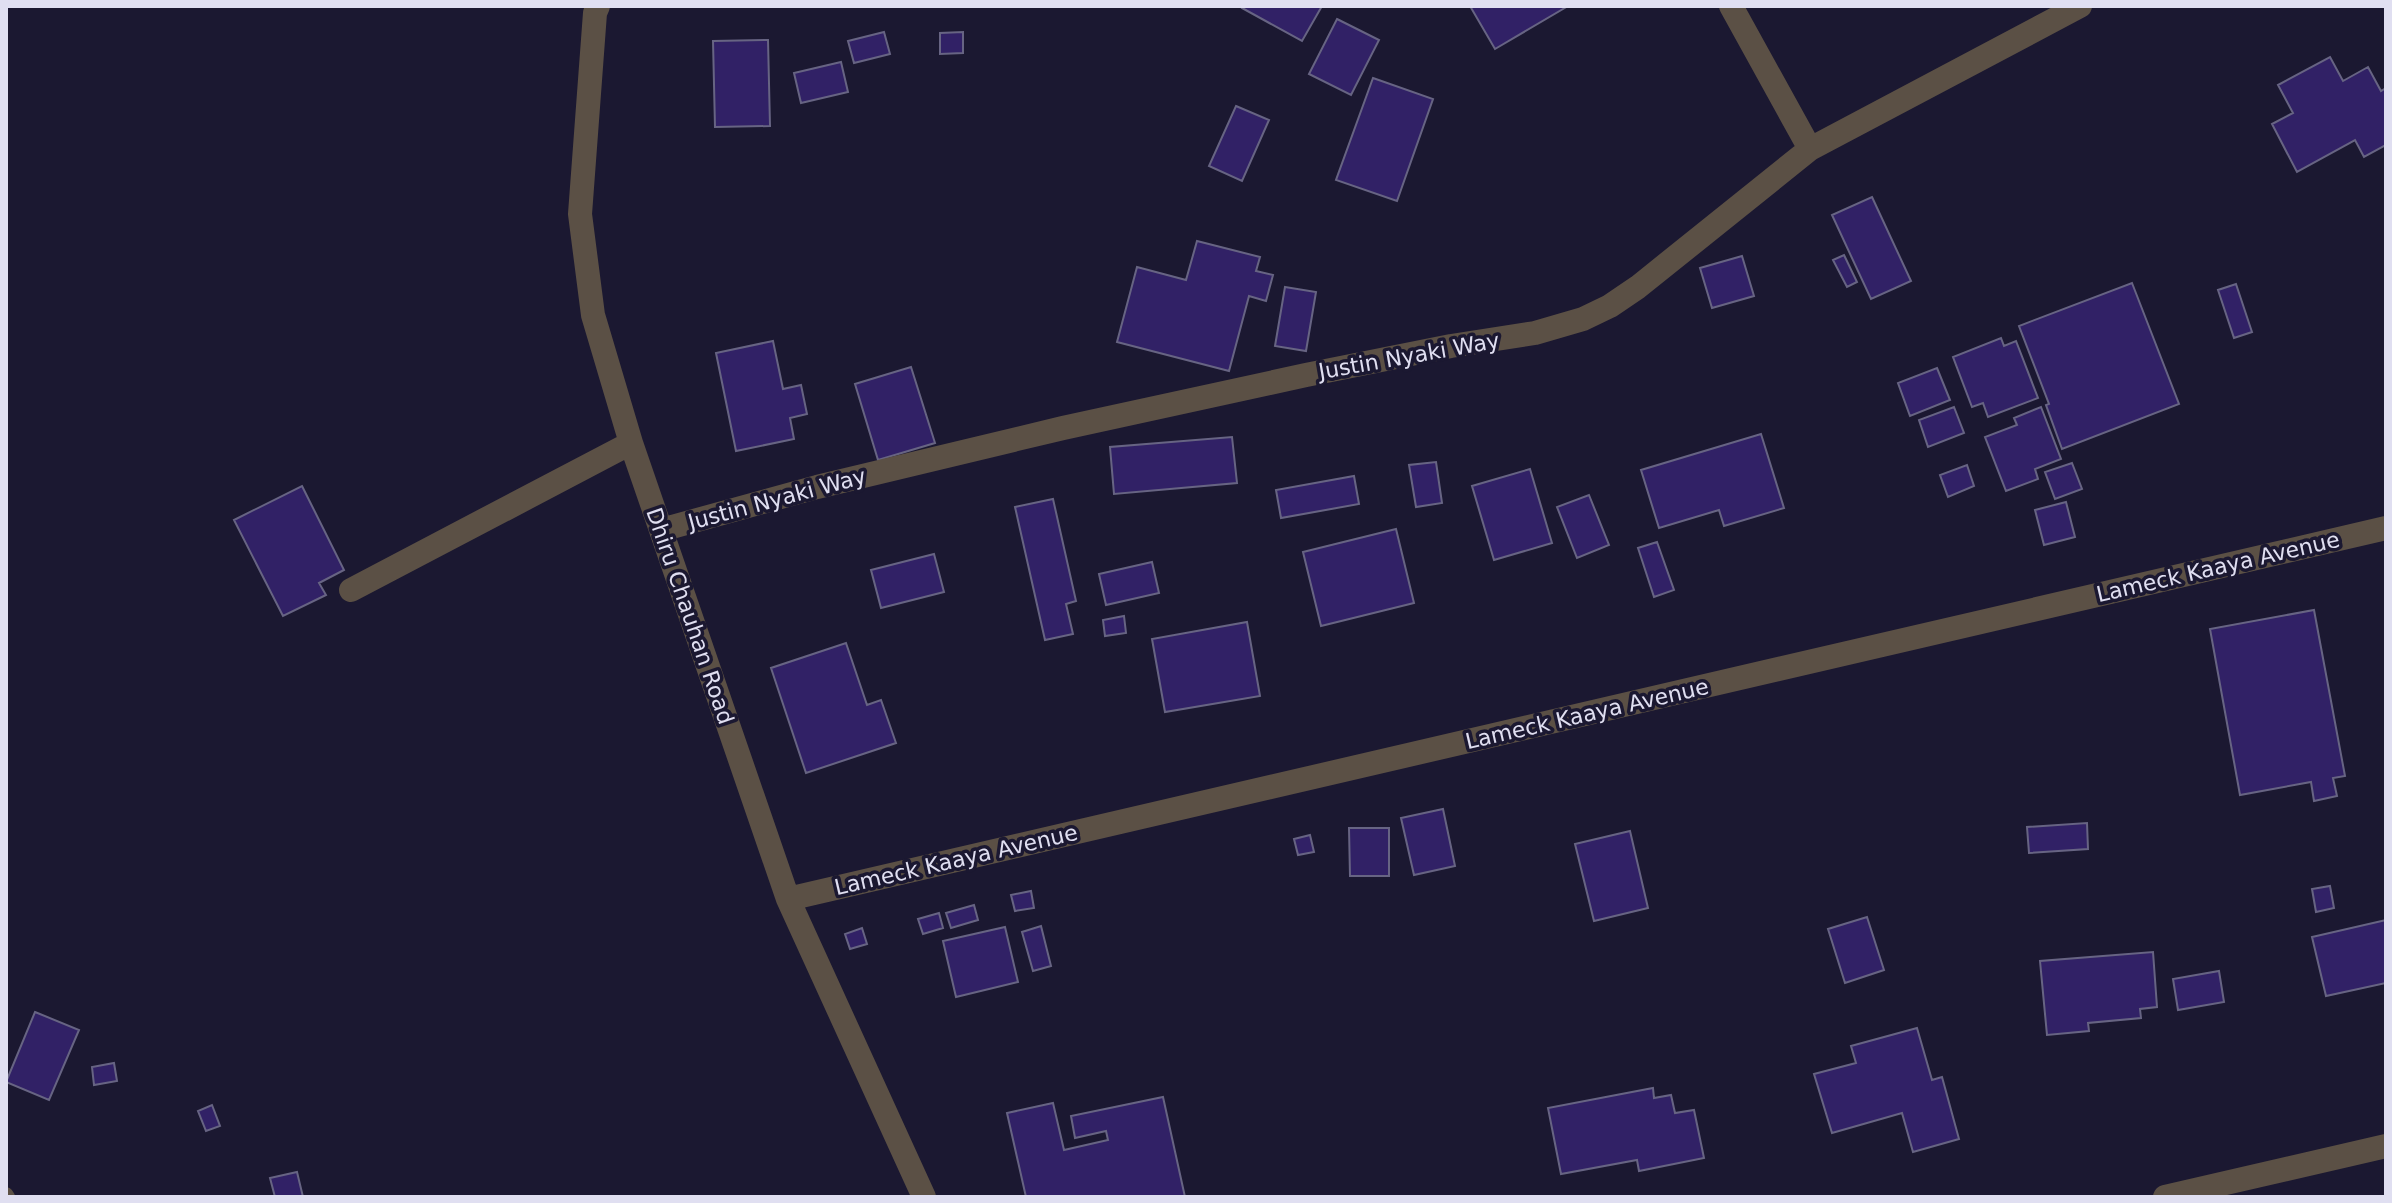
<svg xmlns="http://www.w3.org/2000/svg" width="2392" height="1203" font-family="'DejaVu Sans',sans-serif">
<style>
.building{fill:#312166;stroke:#676483;stroke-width:2}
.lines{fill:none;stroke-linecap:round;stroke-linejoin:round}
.lane{stroke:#5b5045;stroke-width:14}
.street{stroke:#5b5045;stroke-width:24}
.labels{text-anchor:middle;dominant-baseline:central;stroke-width:7;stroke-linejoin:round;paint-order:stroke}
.street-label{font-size:22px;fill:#e0dff1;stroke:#1b1831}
</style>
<rect width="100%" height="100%" fill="#1b1831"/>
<path class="building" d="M1243,6H1322L1302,41L1242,8Z
M1470,6H1568L1495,49Z
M1337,19L1379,40L1351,95L1309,74Z
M884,32L890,54L854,63L848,41Z
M963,32V53L940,54V33Z
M768,40L770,126L715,127L713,41Z
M2330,57L2343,81L2368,67L2381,91L2386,88V145L2364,157L2355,140L2297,172L2272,124L2293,113L2278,85Z
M841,62L848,92L801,103L794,73Z
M1373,78L1433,99L1397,201L1336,180Z
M1236,106L1269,120L1242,181L1209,166Z
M1872,197L1911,281L1871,299L1832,215Z
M1197,241L1260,257L1256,271L1273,275L1266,301L1249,296L1229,371L1117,342L1137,267L1186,280Z
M1844,255L1857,282L1847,287L1833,260Z
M1742,256L1754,296L1712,308L1700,268Z
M2132,283L2179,404L2062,449L2046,405L2049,404L2019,326Z
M2236,284L2252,332L2234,338L2218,290Z
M1285,287L1316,292L1306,351L1275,346Z
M2001,338L2004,346L2016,341L2038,398L1988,417L1983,403L1972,407L1953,357Z
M773,341L783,389L801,385L807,414L790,418L794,439L736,451L716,353Z
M911,367L935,443L878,460L855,384Z
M1937,368L1950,400L1910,416L1898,383Z
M1954,407L1964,433L1928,447L1919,420Z
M2041,407L2061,459L2035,469L2038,479L2006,491L1985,437L2017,425L2014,418Z
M1761,434L1784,508L1724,526L1719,510L1659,528L1641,470Z
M1232,437L1237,483L1114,494L1110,447Z
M1436,462L1442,503L1416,507L1409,465Z
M2072,463L2082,489L2055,499L2045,472Z
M1967,465L1974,486L1948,497L1940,475Z
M1530,469L1552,543L1494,560L1472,486Z
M1354,476L1359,504L1281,518L1276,490Z
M302,486L344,570L319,583L326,595L283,616L234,520Z
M1589,495L1609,545L1577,558L1557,507Z
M1053,499L1076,601L1066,604L1073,634L1045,640L1015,507Z
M2066,502L2075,537L2044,545L2035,510Z
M1396,529L1414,603L1321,626L1303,552Z
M1657,542L1674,590L1654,597L1638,548Z
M934,554L944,592L881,608L871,570Z
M1152,562L1159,593L1106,605L1099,574Z
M2314,610L2345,776L2333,778L2337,796L2314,801L2311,782L2240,795L2210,629Z
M1124,616L1126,633L1105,636L1103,620Z
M1247,622L1260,696L1165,712L1152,639Z
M846,643L867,705L881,700L896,743L806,773L771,668Z
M1443,809L1455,866L1414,875L1401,818Z
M2087,823L2088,849L2029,853L2027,827Z
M1349,828H1389V876H1350Z
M1630,831L1648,908L1594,921L1575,844Z
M1310,835L1314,852L1298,855L1294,839Z
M2330,886L2334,908L2316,912L2312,889Z
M1031,891L1034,908L1015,911L1011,895Z
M974,905L978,920L951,928L946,913Z
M939,913L943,928L923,934L918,919Z
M1867,917L1884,970L1845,983L1828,929Z
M2386,920V983L2326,996L2312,937Z
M1041,926L1051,966L1033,971L1022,932Z
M1005,927L1018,982L956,997L943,941Z
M862,928L867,944L850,949L845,934Z
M2153,952L2157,1007L2140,1009L2141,1018L2088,1023L2089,1031L2047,1035L2040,961Z
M2219,971L2224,1002L2178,1010L2173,979Z
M35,1012L79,1030L49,1100L6,1082Z
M1917,1028L1932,1080L1942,1077L1959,1139L1913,1152L1902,1113L1832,1133L1814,1074L1856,1063L1851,1046Z
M114,1063L117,1081L94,1085L92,1067Z
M1653,1088L1654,1098L1671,1095L1675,1113L1694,1110L1704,1158L1639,1171L1637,1160L1561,1174L1548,1108Z
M1163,1097L1185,1197H1026L1007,1113L1053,1103L1064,1150L1108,1140L1106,1131L1075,1138L1071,1116Z
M212,1105L220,1126L206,1131L198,1111Z
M297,1172L303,1197H275L270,1178Z"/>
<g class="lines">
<path class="lane" d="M6,1194L8,1197"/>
<path class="street" d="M598,6L595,13L580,214L593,315L631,443L788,899L924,1197
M1731,6L1810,149
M661,530L817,487L1063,428L1306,375L1451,346L1535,333L1583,319L1610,306L1638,287L1810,149L2080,6
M351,590L631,443
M788,899L2386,528
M2165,1197L2386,1146"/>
</g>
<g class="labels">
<g class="street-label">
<text transform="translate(1409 356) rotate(-10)">Justin Nyaki Way</text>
<text transform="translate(777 499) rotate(-15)">Justin Nyaki Way</text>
<text transform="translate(2218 567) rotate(-13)">Lameck Kaaya Avenue</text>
<text transform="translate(690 616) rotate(71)">Dhiru Chauhan Road</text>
<text transform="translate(1587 714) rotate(-13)">Lameck Kaaya Avenue</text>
<text transform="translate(956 860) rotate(-13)">Lameck Kaaya Avenue</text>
</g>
</g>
<rect width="2392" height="1203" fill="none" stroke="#e0dff1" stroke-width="16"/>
</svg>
